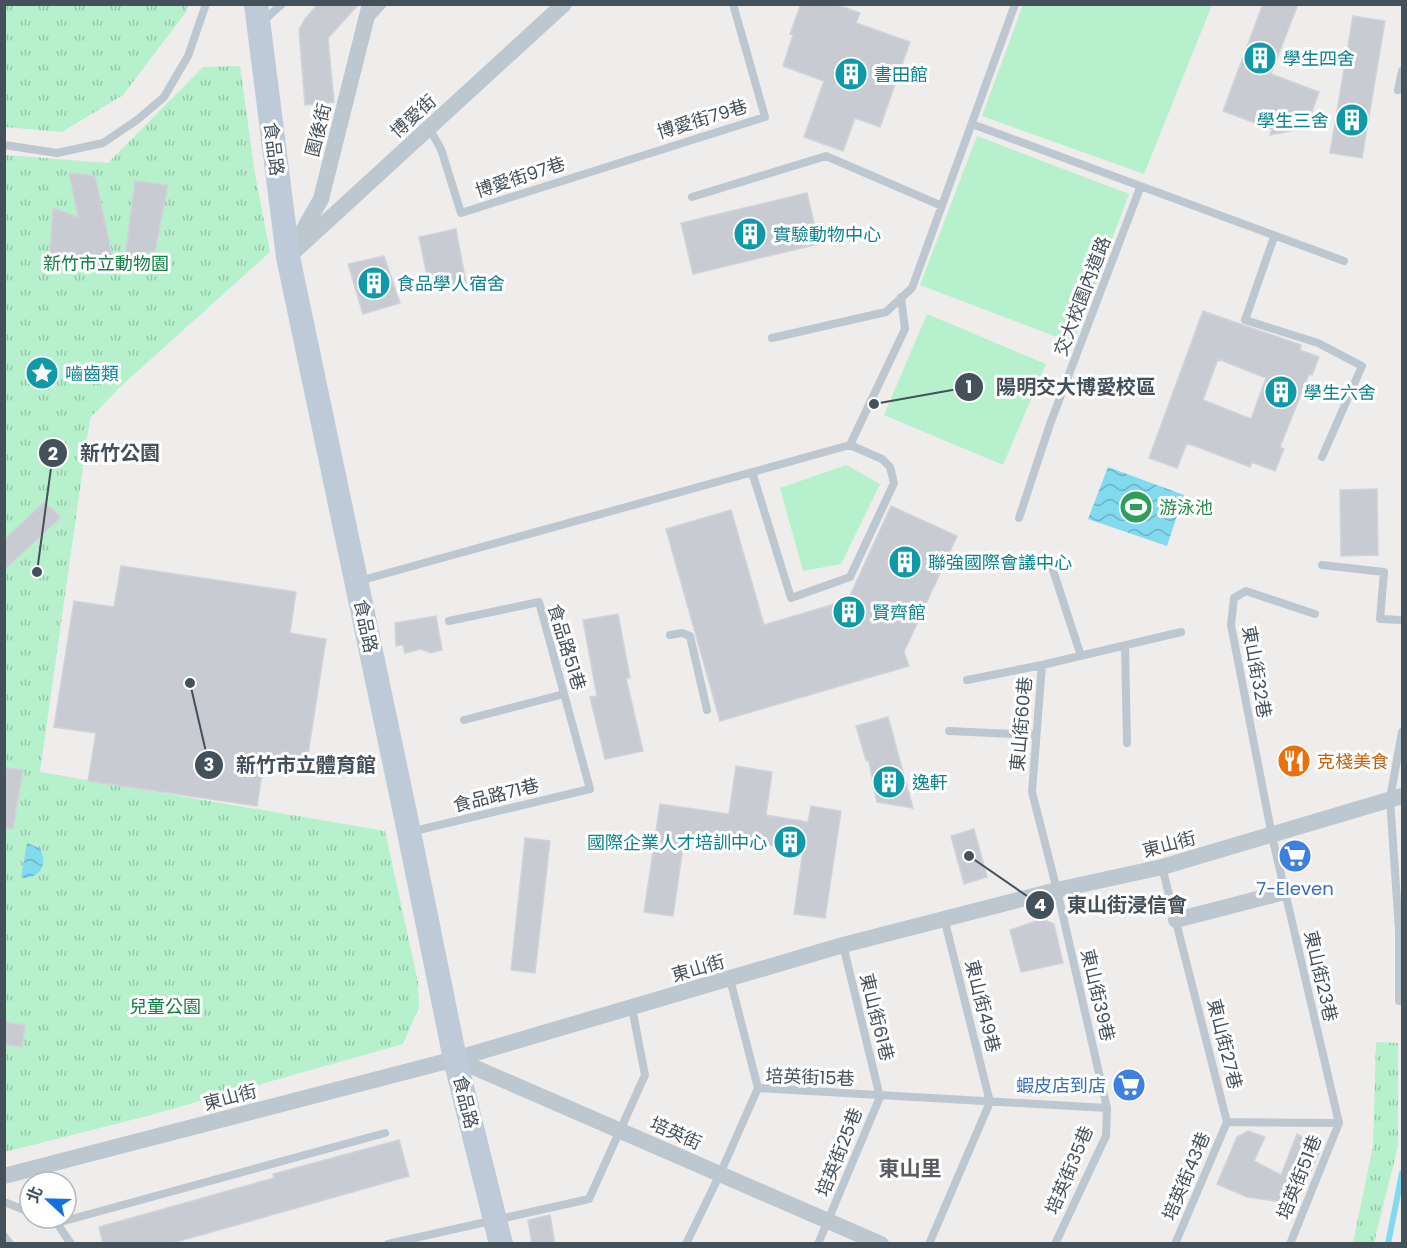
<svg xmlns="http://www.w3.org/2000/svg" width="1407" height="1248" font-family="Poppins,'Noto Sans TC',sans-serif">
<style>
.grass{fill:#b7f0cc}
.park{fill:url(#park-tufts)}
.water{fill:url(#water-waves)}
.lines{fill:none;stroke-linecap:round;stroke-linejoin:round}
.stream{stroke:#82daef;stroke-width:6}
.building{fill:#c9cbd2;stroke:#d0d3d9;stroke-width:1.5;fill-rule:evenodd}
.lane{stroke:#bcc7d0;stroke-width:8}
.street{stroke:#bcc7d0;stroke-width:16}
.secondary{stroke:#becad7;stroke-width:24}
.labels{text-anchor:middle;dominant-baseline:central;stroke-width:6;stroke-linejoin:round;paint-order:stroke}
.culture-label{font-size:18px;fill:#0d838f;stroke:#fff;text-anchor:start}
.street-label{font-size:18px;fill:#44505a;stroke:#fff}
.park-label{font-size:18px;fill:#127e46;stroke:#fff}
.leisure-label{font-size:18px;fill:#27864d;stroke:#fff;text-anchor:start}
.food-label{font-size:18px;fill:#c56008;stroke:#fff;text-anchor:start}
.shop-label{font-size:18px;fill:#366cbe;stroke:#fff}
.quarter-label{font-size:21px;font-weight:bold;fill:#595d62;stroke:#fff}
.leader{fill:none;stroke:#44505a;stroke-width:2}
.callout-dot{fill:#44505a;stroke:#fff;stroke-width:2}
.mark-label{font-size:18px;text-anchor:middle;font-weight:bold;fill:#fff}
.callout-label{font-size:20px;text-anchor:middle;font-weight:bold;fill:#44505a;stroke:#fff;stroke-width:6;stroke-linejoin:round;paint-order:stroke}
</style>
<defs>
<pattern id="park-tufts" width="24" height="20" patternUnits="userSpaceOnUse" patternTransform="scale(1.5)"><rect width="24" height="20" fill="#b7f0cc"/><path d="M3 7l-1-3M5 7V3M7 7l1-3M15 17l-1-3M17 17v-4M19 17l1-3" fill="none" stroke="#96c5a9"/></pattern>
<pattern id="water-waves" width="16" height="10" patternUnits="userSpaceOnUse" patternTransform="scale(1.5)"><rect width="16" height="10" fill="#82daef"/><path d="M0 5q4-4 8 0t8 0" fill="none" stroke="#6cb3c5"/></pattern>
</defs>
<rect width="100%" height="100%" fill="#efecec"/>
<path class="grass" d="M1023,5H1212L1144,174L982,116Z
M977,136L1129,194L1073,343L920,285Z
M927,314L1046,364L1003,465L884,415Z
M846,465L880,484L841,564L803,571L780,488Z"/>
<path class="park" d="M4,5L5,4L188,5L186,12L123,95L62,132L5,127Z
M240,66L255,174L270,252L119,388L90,418L40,772L385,831L418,982L419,1007L403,1044L147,1116L5,1152V155L108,163L203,67Z
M1376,1042L1398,1043V1146L1374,1243H1353L1373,1146Z"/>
<path class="water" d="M1108,467L1184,495L1167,546L1088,519Z
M27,843L39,848C50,863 39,880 21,878Z"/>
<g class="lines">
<path class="stream" d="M1388,1244L1402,1173"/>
</g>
<path class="building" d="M318,4H359L328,38L334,102L305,105L299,30L305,19Z
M801,4H835L860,13L856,23L910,42L880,127L855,118L843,151L804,137L824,81L783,66L793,35L790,34Z
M1263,4H1298L1271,74L1319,92L1306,128L1270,135L1272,129L1223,111Z
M1353,16L1385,21L1362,158L1330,153Z
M69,173L95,176L113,260L87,266L84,256L49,265L53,208L78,217Z
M135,181L168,185L155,251L125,257Z
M807,193L819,244L693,274L681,223Z
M456,229L466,283L430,290L419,237Z
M384,256L400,303L363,314L348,264Z
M1203,311L1301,345L1300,350L1319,357L1312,375L1309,374L1280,447L1284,449L1275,471L1252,462L1250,467L1187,443L1177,468L1149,458ZM1218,359L1266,378L1251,419L1203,400Z
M1377,489L1378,555L1341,556L1340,490Z
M44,502L61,517L4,570V540Z
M891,506L957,536L904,652L909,666L720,721L666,529L731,510L764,625L848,600Z
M121,566L296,592L290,633L326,639L306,767L264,761L257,806L88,781L96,733L54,727L74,601L114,607Z
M618,614L630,678H626L643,751L605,759L590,697L597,696L583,620Z
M436,616L442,650L431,653L421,649L405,653L403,645L396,646L395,623Z
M888,717L913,808L877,802L869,762L866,760L856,726Z
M736,766L772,772L766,815L808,822L811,806L841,811L825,918L794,914L803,850L685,833L673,916L644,912L660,804L729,814Z
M4,768L23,770L13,829L4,828Z
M974,829L987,877L964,884L951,836Z
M525,838L550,841L535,973L511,970Z
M1042,919L1054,924L1063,963L1021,972L1010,930Z
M4,1022L25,1025L22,1047L4,1044Z
M1248,1131L1265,1137L1254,1161L1281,1175L1297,1134L1322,1146L1296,1204L1247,1197L1217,1184L1237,1137Z
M399,1140L409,1176L169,1244H103L99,1227L274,1178L273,1174Z
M550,1215L555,1244H532L528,1220Z"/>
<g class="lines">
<path class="lane" d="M371,17L383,4
M262,22L282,4
M1398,90L1402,71
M972,124L1344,261
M429,128L441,149L461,213L765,117L733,4
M4,145L57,153L103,143L137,120L164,97L188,56L206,4
M692,197L826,156L942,206
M1274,237L1245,320L1318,343L1362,366L1322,457
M772,338L886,312L912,288L1015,4
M752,472L791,598L850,577L894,483L890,467L882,459L850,445
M1019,518L1050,424L1140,188
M1051,564L1081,656
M1322,565L1384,572L1380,619L1402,620
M359,581L850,445L905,329L901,297
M1315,614L1246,591L1234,598L1231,625L1272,836L1339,1123
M670,635L682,633L690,636L707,710
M1125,646L1127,743
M1042,665L1032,792L1057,890L1107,1108L1106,1136L1055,1244
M967,680L1042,665L1181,632
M464,720L564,694
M949,731L1036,735
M410,832L590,789L539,602L449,621
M1162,867L1227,1122L1339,1123
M944,918L990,1102
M843,945L880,1097
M730,979L758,1088
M1399,1001V930L1390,799L1402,732
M4,1202L30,1212
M45,1218L57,1223L71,1244
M57,1223L385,1133
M4,1236L10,1244
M388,1244L589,1199L645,1075L632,1008
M686,1244L720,1174L758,1088L1107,1108
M818,1244L880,1097
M929,1244L990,1102
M1175,1244L1227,1122
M1290,1244L1339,1123"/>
<path class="street" d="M296,243L321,199L370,4
M288,257L564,4
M1176,920L1285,892
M455,1059L881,1244
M4,1176L455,1059L843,945L1057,890L1162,867L1402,796"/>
<path class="secondary" d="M256,4L288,257L409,832L455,1059L501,1244"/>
</g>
<defs>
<g id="building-disc" transform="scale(1.725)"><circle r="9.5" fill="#0f9aa8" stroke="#fff"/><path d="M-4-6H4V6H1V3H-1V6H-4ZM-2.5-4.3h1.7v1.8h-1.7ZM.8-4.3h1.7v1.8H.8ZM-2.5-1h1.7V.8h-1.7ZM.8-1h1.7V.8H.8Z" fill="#fff"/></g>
<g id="sight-disc" transform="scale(1.725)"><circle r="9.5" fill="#0f9aa8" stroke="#fff"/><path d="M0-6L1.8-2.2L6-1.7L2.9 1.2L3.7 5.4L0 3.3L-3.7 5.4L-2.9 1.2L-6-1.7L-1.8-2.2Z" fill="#fff"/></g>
<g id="stadium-disc" transform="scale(1.725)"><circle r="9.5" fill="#2e9e5b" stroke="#fff"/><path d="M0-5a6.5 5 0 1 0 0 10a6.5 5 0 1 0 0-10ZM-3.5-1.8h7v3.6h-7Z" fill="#fff"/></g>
<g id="restaurant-disc" transform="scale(1.725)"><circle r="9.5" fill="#e8710a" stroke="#fff"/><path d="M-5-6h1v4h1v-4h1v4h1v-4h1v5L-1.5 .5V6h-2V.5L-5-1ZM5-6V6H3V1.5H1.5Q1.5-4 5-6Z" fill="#fff"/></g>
<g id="supermarket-disc" transform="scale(1.725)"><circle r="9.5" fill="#3f7fe0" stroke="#fff"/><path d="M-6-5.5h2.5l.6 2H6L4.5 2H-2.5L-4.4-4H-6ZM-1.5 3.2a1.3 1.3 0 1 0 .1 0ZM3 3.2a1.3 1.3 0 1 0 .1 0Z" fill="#fff"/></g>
</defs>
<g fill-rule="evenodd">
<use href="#building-disc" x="1260" y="58"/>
<use href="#building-disc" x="851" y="74"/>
<use href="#building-disc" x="1352" y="120"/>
<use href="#building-disc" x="750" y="234"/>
<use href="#building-disc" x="374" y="283"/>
<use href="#sight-disc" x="42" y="373"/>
<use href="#building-disc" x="1281" y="392"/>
<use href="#stadium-disc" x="1136" y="507"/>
<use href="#building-disc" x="905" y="562"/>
<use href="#building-disc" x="849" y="612"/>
<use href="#restaurant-disc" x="1294" y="761"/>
<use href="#building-disc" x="889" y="782"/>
<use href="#building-disc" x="790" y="842"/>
<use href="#supermarket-disc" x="1295" y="856"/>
<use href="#supermarket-disc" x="1129" y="1085"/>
</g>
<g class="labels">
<g class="culture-label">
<text x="1283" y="58">學生四舍</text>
<text x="874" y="74">書田館</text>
<text x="1329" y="120" text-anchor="end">學生三舍</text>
<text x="773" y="234">實驗動物中心</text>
<text x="397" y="283">食品學人宿舍</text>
<text x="65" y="373">嚙齒類</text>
<text x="1304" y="392">學生六舍</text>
<text x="928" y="562">聯強國際會議中心</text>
<text x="872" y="612">賢齊館</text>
<text x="912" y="782">逸軒</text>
<text x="767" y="842" text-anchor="end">國際企業人才培訓中心</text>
</g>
<g class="street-label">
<text transform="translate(413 116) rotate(-42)">博愛街</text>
<text transform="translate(702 119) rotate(-17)">博愛街79巷</text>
<text transform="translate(318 130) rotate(-76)">園後街</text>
<text transform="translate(274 149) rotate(83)">食品路</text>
<text transform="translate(520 177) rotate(-18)">博愛街97巷</text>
<text transform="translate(1082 296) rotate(-69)">交大校園內道路</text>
<text transform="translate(366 626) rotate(78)">食品路</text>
<text transform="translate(567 647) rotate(73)">食品路51巷</text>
<text transform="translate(1257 672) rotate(80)">東山街32巷</text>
<text transform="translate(1021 724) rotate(-85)">東山街60巷</text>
<text transform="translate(496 795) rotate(-14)">食品路71巷</text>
<text transform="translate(1169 844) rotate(-15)">東山街</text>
<text transform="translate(698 968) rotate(-16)">東山街</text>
<text transform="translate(1321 976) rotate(77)">東山街23巷</text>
<text transform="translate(1098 995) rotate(77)">東山街39巷</text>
<text transform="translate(983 1006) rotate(76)">東山街49巷</text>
<text transform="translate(877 1017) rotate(76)">東山街61巷</text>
<text transform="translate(1225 1044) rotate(76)">東山街27巷</text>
<text transform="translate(810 1077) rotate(2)">培英街15巷</text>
<text transform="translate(230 1097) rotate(-15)">東山街</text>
<text transform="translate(466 1102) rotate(76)">食品路</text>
<text transform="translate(676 1133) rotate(24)">培英街</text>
<text transform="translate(839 1152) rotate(-68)">培英街25巷</text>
<text transform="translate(1069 1170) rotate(-67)">培英街35巷</text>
<text transform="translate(1186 1176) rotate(-67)">培英街43巷</text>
<text transform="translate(1299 1177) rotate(-68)">培英街51巷</text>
</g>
<g class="park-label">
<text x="106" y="263">新竹市立動物園</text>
<text x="165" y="1006">兒童公園</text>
</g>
<g class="leisure-label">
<text x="1159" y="507">游泳池</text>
</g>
<g class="food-label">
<text x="1317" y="761">克棧美食</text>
</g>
<g class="shop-label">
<text x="1295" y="888">7-Eleven</text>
<text x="1106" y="1085" text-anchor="end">蝦皮店到店</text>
</g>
<g class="quarter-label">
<text x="910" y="1168">東山里</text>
</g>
</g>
<path class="leader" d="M874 404L969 387M37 572L53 453M190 683L209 765M969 856L1040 905"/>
<g class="callout-dot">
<circle cx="874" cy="404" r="6"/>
<circle cx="37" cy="572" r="6"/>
<circle cx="190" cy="683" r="6"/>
<circle cx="969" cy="856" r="6"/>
<circle cx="969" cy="387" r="15"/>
<circle cx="53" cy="453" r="15"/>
<circle cx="209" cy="765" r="15"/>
<circle cx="1040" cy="905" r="15"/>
</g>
<g class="mark-label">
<text x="969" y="393">1</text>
<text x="53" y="460">2</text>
<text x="209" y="771">3</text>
<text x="1040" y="911">4</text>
</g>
<g class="callout-label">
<text x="1076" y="394">陽明交大博愛校區</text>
<text x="120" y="460">新竹公園</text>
<text x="306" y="772">新竹市立體育館</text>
<text x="1127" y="912">東山街浸信會</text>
</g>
<rect width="1407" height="1248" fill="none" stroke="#44505a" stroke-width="12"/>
<g transform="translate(48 1200) rotate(292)"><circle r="28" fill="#ffffff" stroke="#b4b9bd" stroke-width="1.5"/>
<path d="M0-4.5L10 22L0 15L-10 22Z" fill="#1171e5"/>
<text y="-9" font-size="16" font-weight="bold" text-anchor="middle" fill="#44505a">北</text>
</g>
</svg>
